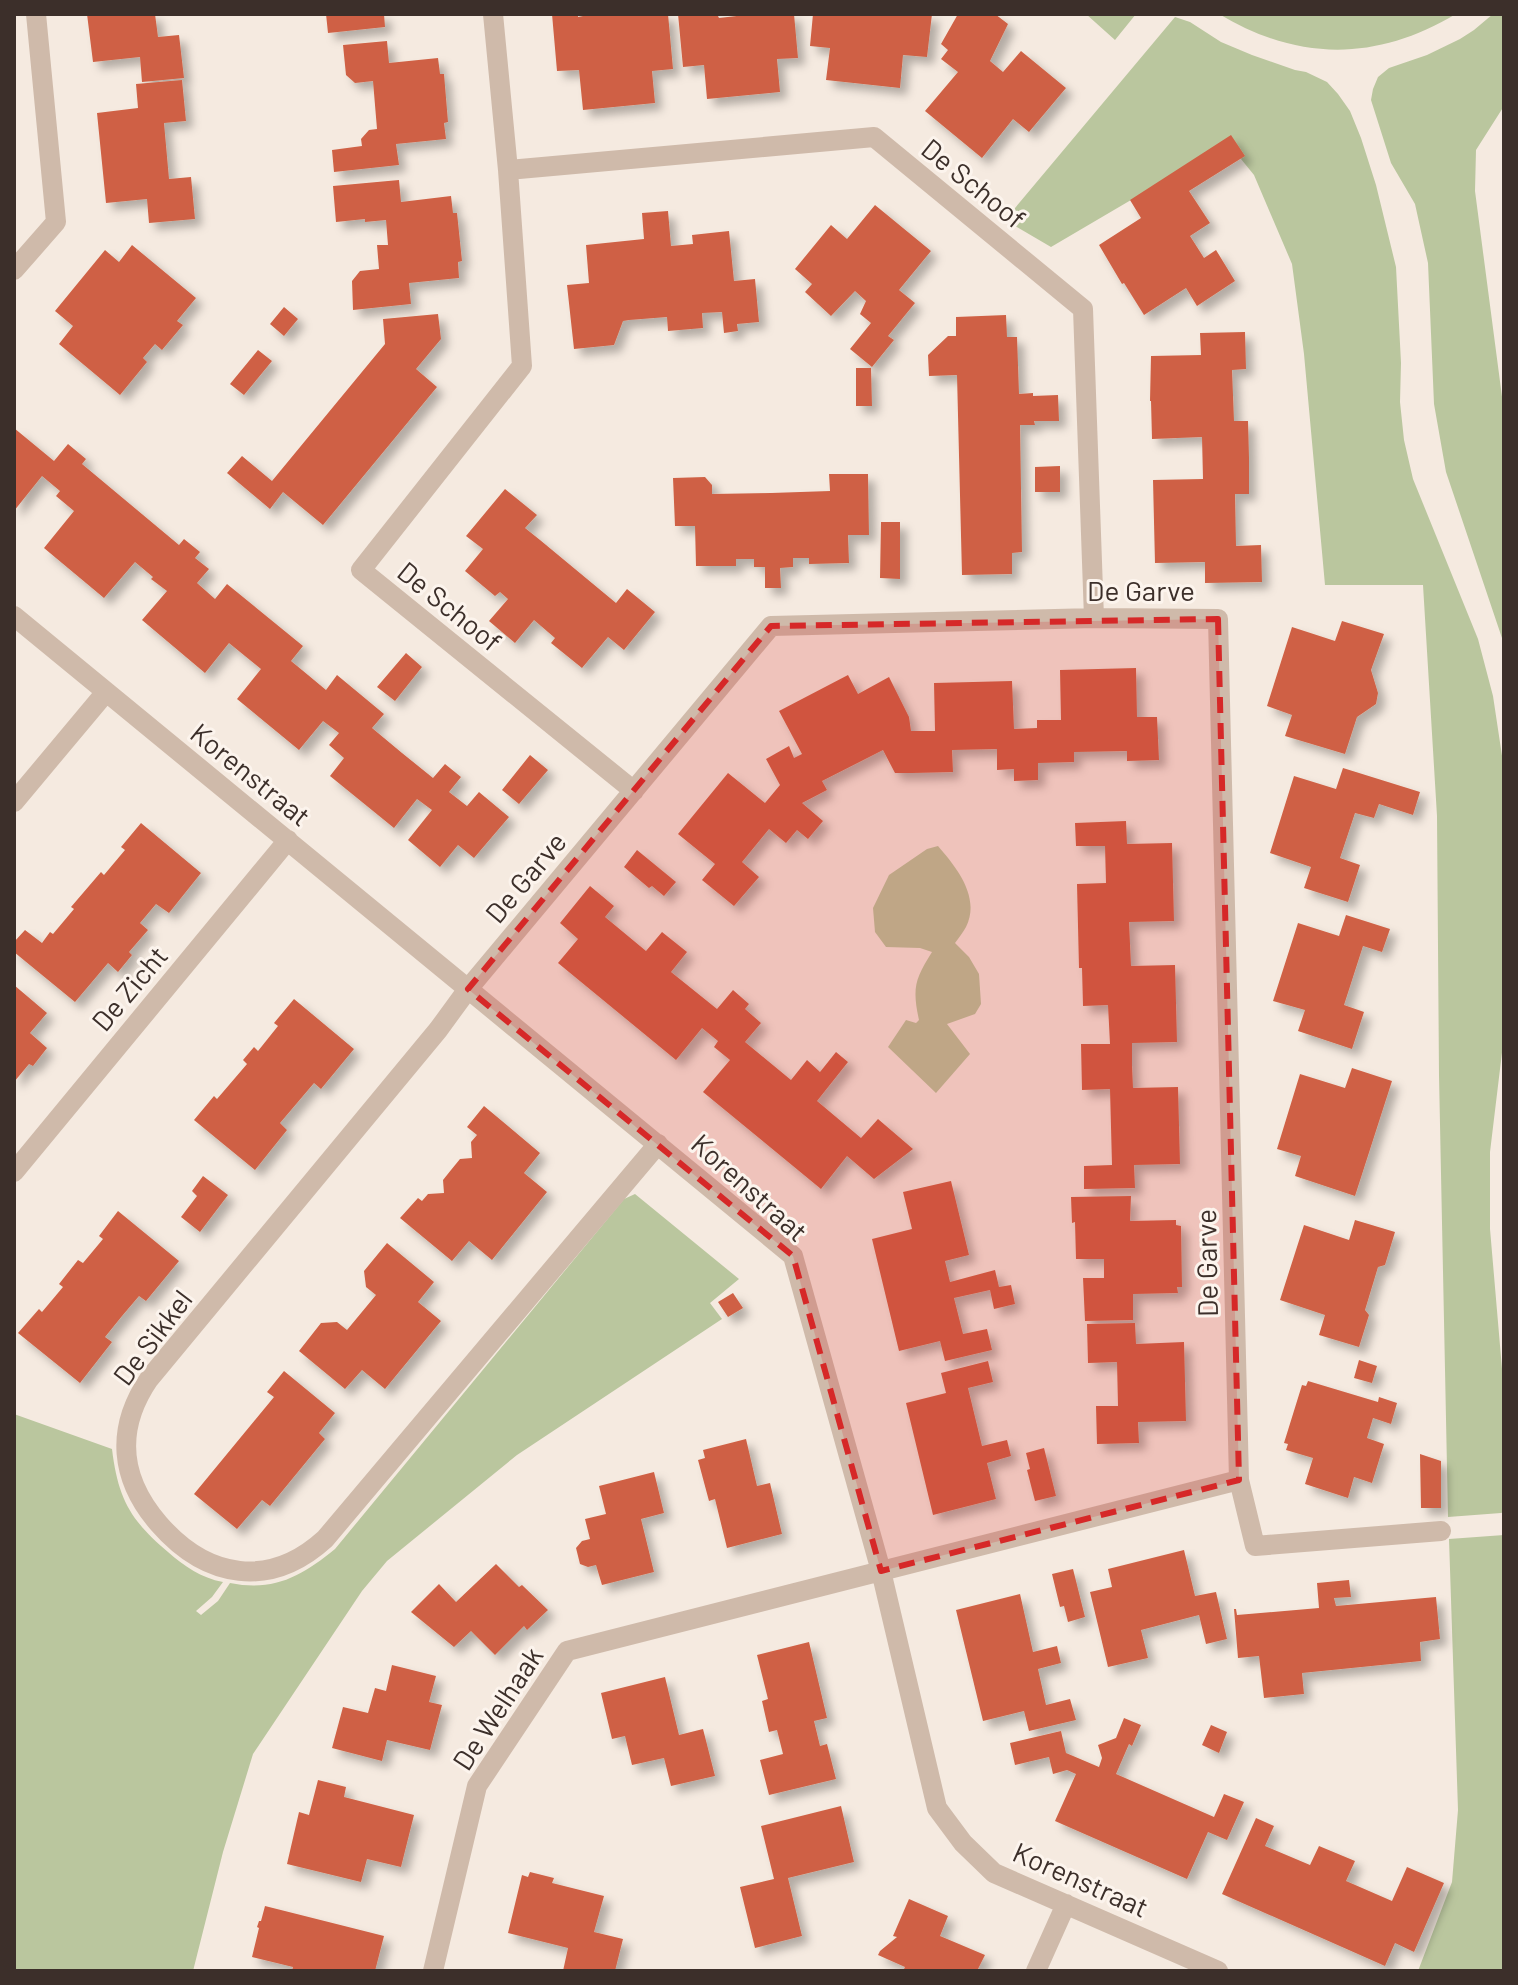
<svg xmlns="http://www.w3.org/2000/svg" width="1518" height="1985" font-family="Barlow,sans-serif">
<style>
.green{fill:#bac69e}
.building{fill:#cf6144;filter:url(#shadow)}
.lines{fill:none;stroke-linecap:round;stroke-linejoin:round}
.minor{stroke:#cfbaaa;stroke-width:20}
.marked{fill:#d62828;fill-opacity:0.2;stroke:#d62828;stroke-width:6;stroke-dasharray:16 10;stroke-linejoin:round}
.labels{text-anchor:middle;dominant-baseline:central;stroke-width:6;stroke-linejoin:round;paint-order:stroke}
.street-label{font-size:28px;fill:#3c2f2a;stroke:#fcf4ed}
</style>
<defs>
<filter id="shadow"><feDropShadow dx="7" dy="7" stdDeviation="4" flood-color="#0004"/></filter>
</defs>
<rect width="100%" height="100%" fill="#f5eae0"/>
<path class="green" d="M1086,14H1136L1115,40Z
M1219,14H1456C1377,61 1299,62 1219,14Z
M1493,14H1504V106L1476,150L1475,191L1504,412V644L1446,472L1434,404L1428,263L1415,204L1391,163L1371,100L1373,89L1378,77L1389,68L1427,55L1460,39L1474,30Z
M1175,17L1190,22L1221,42L1252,55L1295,70L1306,72L1327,82L1338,94L1350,111L1361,138L1376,185L1396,267L1401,363L1400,402L1404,440L1413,479L1478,639L1493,696L1504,769V1036L1490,1152V1229L1504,1392V1512L1501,1513L1448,1517L1439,1075L1437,816L1423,585H1325L1304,354L1292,264L1254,175L1228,143L1051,247L1005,220Z
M938,846C956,867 981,897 966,927C963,932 959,938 955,943L969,957L979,974L981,1004L975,1014L947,1024L970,1054L936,1093L888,1047L906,1020L916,1023L919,1020C912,988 915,979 932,952L920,948L886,947L875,932L873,908L889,875L927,849Z
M635,1194L739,1279L710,1303L722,1319L517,1455L387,1561L362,1591L253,1754L223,1852L193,1971H14V1414L112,1449C118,1498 130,1520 168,1552C184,1566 201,1578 223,1582L212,1597L196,1611L201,1615L218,1601L230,1583C274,1592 302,1576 335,1549L624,1199Z
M1504,1535V1971H1418L1452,1882L1458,1810L1449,1539Z"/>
<path class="building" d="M87,14H155L158,37L179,35L184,78L142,82L140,57L93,62Z
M326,14H384L385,27L328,33Z
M552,14H578V17L593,14H668L673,69L652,71L655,103L583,110L579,70L557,71Z
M678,14H717L719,18L754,14H794L798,58L777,59L780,92L707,99L704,65L683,67Z
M813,14H932L927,57L903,55L900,88L826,80L830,48L810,46Z
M958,14H995L1008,24L990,61L1003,72L1021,51L1066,88L1029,132L1013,119L982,158L925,111L958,72L941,59L948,50L941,44Z
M387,41L389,63L438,58L440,74H444L448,122L444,123L446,139L396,144L399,165L334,172L332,150L362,146L361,139L369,130L377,129L373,81L355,83L346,75L343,45Z
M182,80L186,121L164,123L169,179L191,177L195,219L149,223L147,199L106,203L97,113L138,108L136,84Z
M1231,135L1245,156L1189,191L1210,223L1190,236L1204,258L1216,250L1235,281L1197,306L1186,288L1144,315L1124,283L1122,284L1099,245L1141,218L1130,200Z
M399,180L401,202L451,196L453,213H457L462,261L458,262L459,278L409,283L411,304L353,310L352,281L360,271L379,269L377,245H388L386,220L365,222V219L336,222L333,186Z
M875,205L931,251L899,290L915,303L888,336L894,340L872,367L850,349L871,323L860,314L866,301L855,291L831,316L805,292L812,284L795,269L831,225L847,239Z
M668,211L671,246L693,244L692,235L729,231L734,281L755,279L759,322L737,324L738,331L724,333L722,312L702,313L703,328L668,331L667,317L629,320L623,321L614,345L574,349L567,285L589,283L586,245L644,239L642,213Z
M132,245L196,298L177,321L183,325L162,350L155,344L143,358L147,362L120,395L59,344L73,326L55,311L105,250L119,262Z
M284,307L298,319L284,336L270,324Z
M438,314L441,339L416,369L437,387L323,525L283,492L270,509L227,473L242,456L272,481L385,344L383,319Z
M1006,315L1007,337H1017L1019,394L1033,393V396L1058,395L1059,421H1034L1035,425H1020L1022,552L1012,553V574L962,575L957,375L929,376L928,355L948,336H956V317Z
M1245,332L1246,369L1232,370L1234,421H1248L1249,458V494H1235L1236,546L1261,545L1262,582L1205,583V562L1155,563L1153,480L1203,479L1202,437L1152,439L1151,401H1150L1151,356L1201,355L1200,333Z
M258,350L272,361L244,395L230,384Z
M856,368H871L872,406H856Z
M14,428L54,461L68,444L86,459L82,464L179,545L184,539L200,552L195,558L209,569L197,583L215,599L227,584L303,646L291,661L308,675L326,690L337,675L384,714L372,728L402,753L433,778L445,764L461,777L449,792L467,806L479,792L509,817L474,858L458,845L440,867L408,840L432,810L417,799L394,828L330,776L344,758L329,745L339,733L323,721L299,750L237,699L261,669L229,643L205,673L142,620L167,591L151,579L153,577L135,562L104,598L44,548L74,511L56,496L60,491L42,476L14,511Z
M1060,466V492H1035V467Z
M829,474H868L869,535H848L849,563L809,564V558H793V567L780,568L781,588H765V567H754V559H736V566H696L695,526H675L673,478L705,477L712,485V494L771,493L830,491Z
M505,489L537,515L525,528L540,540L616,603L627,589L655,612L624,650L608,637L582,668L551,643L555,638L534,620L515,643L489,621L508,599L500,592L495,596L465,571L483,549L466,536Z
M881,522H900V579L880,578Z
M1342,621L1384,634L1371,670L1378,693L1376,704L1357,717L1345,754L1285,736L1292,715L1267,706L1292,627L1335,641Z
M406,653L422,667L395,701L377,687Z
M1136,668L1137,717H1157L1159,760L1127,761V751L1074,752V762L1038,763V780L1014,781V769L997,770V749L952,750L953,772L912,773H895L883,750L822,781L827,790L802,803L823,821L808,839L797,830L786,843L769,829L742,862L759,877L734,906L702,880L715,864L678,834L728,773L765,803L780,785L766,759L789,746L794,758L802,754L779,711L848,675L858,694L889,677L909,717L911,731H935L934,683L1012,681L1014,729L1037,728V720H1061L1060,670Z
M530,755L548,770L519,804L502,790Z
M1343,768L1420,792L1413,815L1379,804L1374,818L1355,813L1340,858L1360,865L1348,902L1304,888L1311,867L1270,853L1294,776L1336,789Z
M1126,821L1127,844L1172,843L1174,921L1129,922L1131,966L1175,965L1177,1042L1132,1043V1066L1133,1088L1178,1087L1180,1164L1134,1165L1135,1188L1084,1189V1166L1112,1165L1110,1089L1082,1090L1081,1044H1110L1108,1005L1083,1006L1082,968H1079L1077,884L1106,883L1105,846H1076L1075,823Z
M141,823L201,873L169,913L156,904L140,923L148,930L129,952L132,955L118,972L108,963L75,1002L14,952V942L25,930L42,943L50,932L53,934L74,909L71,907L101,872L104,875L125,850L121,847Z
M637,850L676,882L664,896L652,886L649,888L624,867Z
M590,886L614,906L605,917L646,951L662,932L687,952L671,972L717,1009L733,990L749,1004L745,1009L761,1023L745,1042L791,1080L807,1060L820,1072L836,1052L848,1062L817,1101L861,1138L878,1119L913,1149L874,1179L847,1156L821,1189L703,1092L730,1060L714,1047L718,1041L702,1028L676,1060L558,963L578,939L560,923Z
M1346,915L1390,929L1382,952L1363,946L1344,1005L1364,1012L1352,1049L1298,1031L1305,1010L1273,1001L1298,923L1339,936Z
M14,985L47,1013L30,1033L47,1048L33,1066L29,1064L14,1082Z
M294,999L354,1049L321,1089L314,1083L280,1123L287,1130L255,1170L194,1120L214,1096L217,1099L247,1064L243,1060L254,1047L258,1051L278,1026L274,1023Z
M1352,1068L1392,1081L1355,1196L1295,1176L1301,1156L1277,1149L1300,1074L1345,1088Z
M484,1106L540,1153L524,1173L547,1192L492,1260L469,1241L452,1261L400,1218L418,1198L422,1201L428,1194L444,1193L443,1180L451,1170L460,1159L472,1158L471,1142L477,1135L467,1127Z
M203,1176L228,1195L200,1232L181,1217L197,1196L192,1191Z
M951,1181L969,1255L945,1261L950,1282L995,1270L999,1287L1011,1285L1015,1304L994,1309L990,1290L954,1298L963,1334L987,1329L992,1350L945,1361L940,1341L899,1351L872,1239L912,1229L903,1192Z
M1131,1196L1130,1221L1176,1220V1225L1181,1226L1182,1287H1177L1178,1293L1133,1294V1320L1085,1321L1083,1278H1104V1259H1076L1075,1222L1072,1223L1071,1197Z
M118,1211L179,1261L146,1301L139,1296L122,1316L105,1337L112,1342L80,1383L18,1333L39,1309L42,1312L63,1287L59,1284L78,1260L83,1263L103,1239L99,1236Z
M1355,1220L1395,1232L1385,1265L1378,1267L1365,1310L1369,1315L1359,1347L1319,1335L1325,1315L1280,1300L1304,1225L1349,1240Z
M387,1243L434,1282L418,1302L441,1321L385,1389L362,1370L345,1389L299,1351L321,1323L337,1322L347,1330L376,1295L366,1287L364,1271Z
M733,1293L743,1308L728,1317L718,1302Z
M1135,1323L1136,1344L1184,1342L1186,1421L1138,1422L1139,1443L1097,1444L1096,1406H1118L1117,1362L1088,1363L1087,1324Z
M1359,1360L1377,1366L1372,1383L1354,1378Z
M988,1361L993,1382L968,1388L982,1446L1007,1440L1011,1456L987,1463L996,1499L933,1515L906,1403L946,1393L941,1373Z
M284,1371L335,1413L319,1433L325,1439L270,1506L262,1500L237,1529L194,1494L274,1397L267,1392Z
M1308,1381L1378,1402L1379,1397L1397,1403L1391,1424L1373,1418L1367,1438L1384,1444L1372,1483L1354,1477L1348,1498L1305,1484L1313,1458L1286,1450L1288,1444L1284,1443L1302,1385L1306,1386Z
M746,1439L757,1486L770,1483L782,1534L727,1548L715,1499L709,1501L698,1460L705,1458L703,1450Z
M1044,1448L1056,1496L1035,1501L1027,1470L1030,1469L1026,1453Z
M1420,1454L1441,1461V1508H1421Z
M654,1472L664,1513L641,1519L654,1572L602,1585L596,1565L588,1567L580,1564L576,1548L582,1541L590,1539L585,1519L606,1514L599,1486Z
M1184,1550L1195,1596L1216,1592L1227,1639L1206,1644L1199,1615L1141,1630L1148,1658L1108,1667L1090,1592L1112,1587L1108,1569Z
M496,1564L519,1587L522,1585L548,1610L527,1630L524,1626L495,1655L471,1631L454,1647L411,1612L439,1584L456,1602Z
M1073,1569L1085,1617L1068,1622L1064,1606L1060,1607L1052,1574Z
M1349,1580L1351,1597L1334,1598L1336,1606L1436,1597L1440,1639L1420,1642L1421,1661L1302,1673L1304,1694L1264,1698L1259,1656L1238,1658L1234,1609H1236L1237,1615L1319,1608L1317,1583Z
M1020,1594L1033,1652L1057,1646L1061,1663L1038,1669L1046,1705L1070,1699L1076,1720L1029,1731L1024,1711L983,1721L956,1610Z
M809,1642L827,1718L814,1721L820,1746L827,1744L836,1779L769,1795L760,1760L783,1754L777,1730L769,1732L762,1701L768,1699L757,1655Z
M392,1665L436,1676L429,1702L442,1705L430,1750L387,1740L382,1761L332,1748L343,1707L368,1713L375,1688L386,1691Z
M665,1677L679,1735L703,1729L715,1776L671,1786L664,1758L632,1765L625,1736L612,1739L601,1693Z
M1124,1718L1141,1725L1132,1746L1129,1744L1116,1774L1214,1817L1224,1794L1244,1802L1227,1840L1208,1832L1187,1879L1055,1821L1076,1774L1067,1770L1053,1774L1049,1757L1015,1765L1010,1743L1061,1731L1066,1753L1099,1767L1102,1758L1098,1745L1116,1738Z
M1211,1725L1227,1732L1219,1753L1202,1745Z
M318,1780L346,1787L344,1797L414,1815L401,1867L367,1859L361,1882L287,1864L299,1812L309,1815Z
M841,1806L854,1862L788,1878L802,1936L755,1948L740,1887L774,1879L761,1826Z
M1256,1818L1274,1826L1265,1846L1310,1865L1319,1846L1355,1861L1346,1881L1392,1901L1407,1867L1444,1883L1414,1952L1395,1943L1385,1966L1222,1894Z
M530,1872L554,1878L552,1883L604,1896L594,1932L623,1939L615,1971H563L568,1948L508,1933L522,1875L528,1877Z
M909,1899L948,1916L940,1936L985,1955L977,1971H903L905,1967L878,1955L880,1951L897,1937L893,1936Z
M265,1906L384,1936L375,1971H292L293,1967L252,1957L259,1928L257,1927L259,1921H261Z"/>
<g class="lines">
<path class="minor" d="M493,14L508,170L522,366L361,570L634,791
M508,170L874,137L1083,309L1094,618
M14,270L56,222L36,14
M14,616L793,1256L881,1571L937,1808L963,1843L994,1873L1218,1971
M14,802L106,692
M14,1172L288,840
M1239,1480L1255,1546L1441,1531
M433,1971L477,1786L567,1651L1239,1480L1218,619L1094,618L771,626L468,989L438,1030L149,1379C115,1429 120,1479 159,1524C207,1579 270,1589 325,1539L658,1144
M1036,1971L1066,1904"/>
</g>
<path class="marked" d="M1218,619L1239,1480L881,1571L793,1256L468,989L771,626Z"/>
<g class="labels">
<g class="street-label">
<text transform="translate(974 183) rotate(39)">De Schoof</text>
<text x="1141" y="590">De Garve</text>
<text transform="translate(450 606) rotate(39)">De Schoof</text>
<text transform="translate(251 774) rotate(39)">Korenstraat</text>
<text transform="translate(525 877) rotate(-50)">De Garve</text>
<text transform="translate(129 988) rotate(-50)">De Zicht</text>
<text transform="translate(750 1187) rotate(42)">Korenstraat</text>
<text transform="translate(1206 1263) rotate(-91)">De Garve</text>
<text transform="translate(152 1337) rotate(-53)">De Sikkel</text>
<text transform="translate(497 1708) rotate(-57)">De Welhaak</text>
<text transform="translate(1081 1879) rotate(24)">Korenstraat</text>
</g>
</g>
<rect width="1518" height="1985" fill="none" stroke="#3c2f2a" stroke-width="32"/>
</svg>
